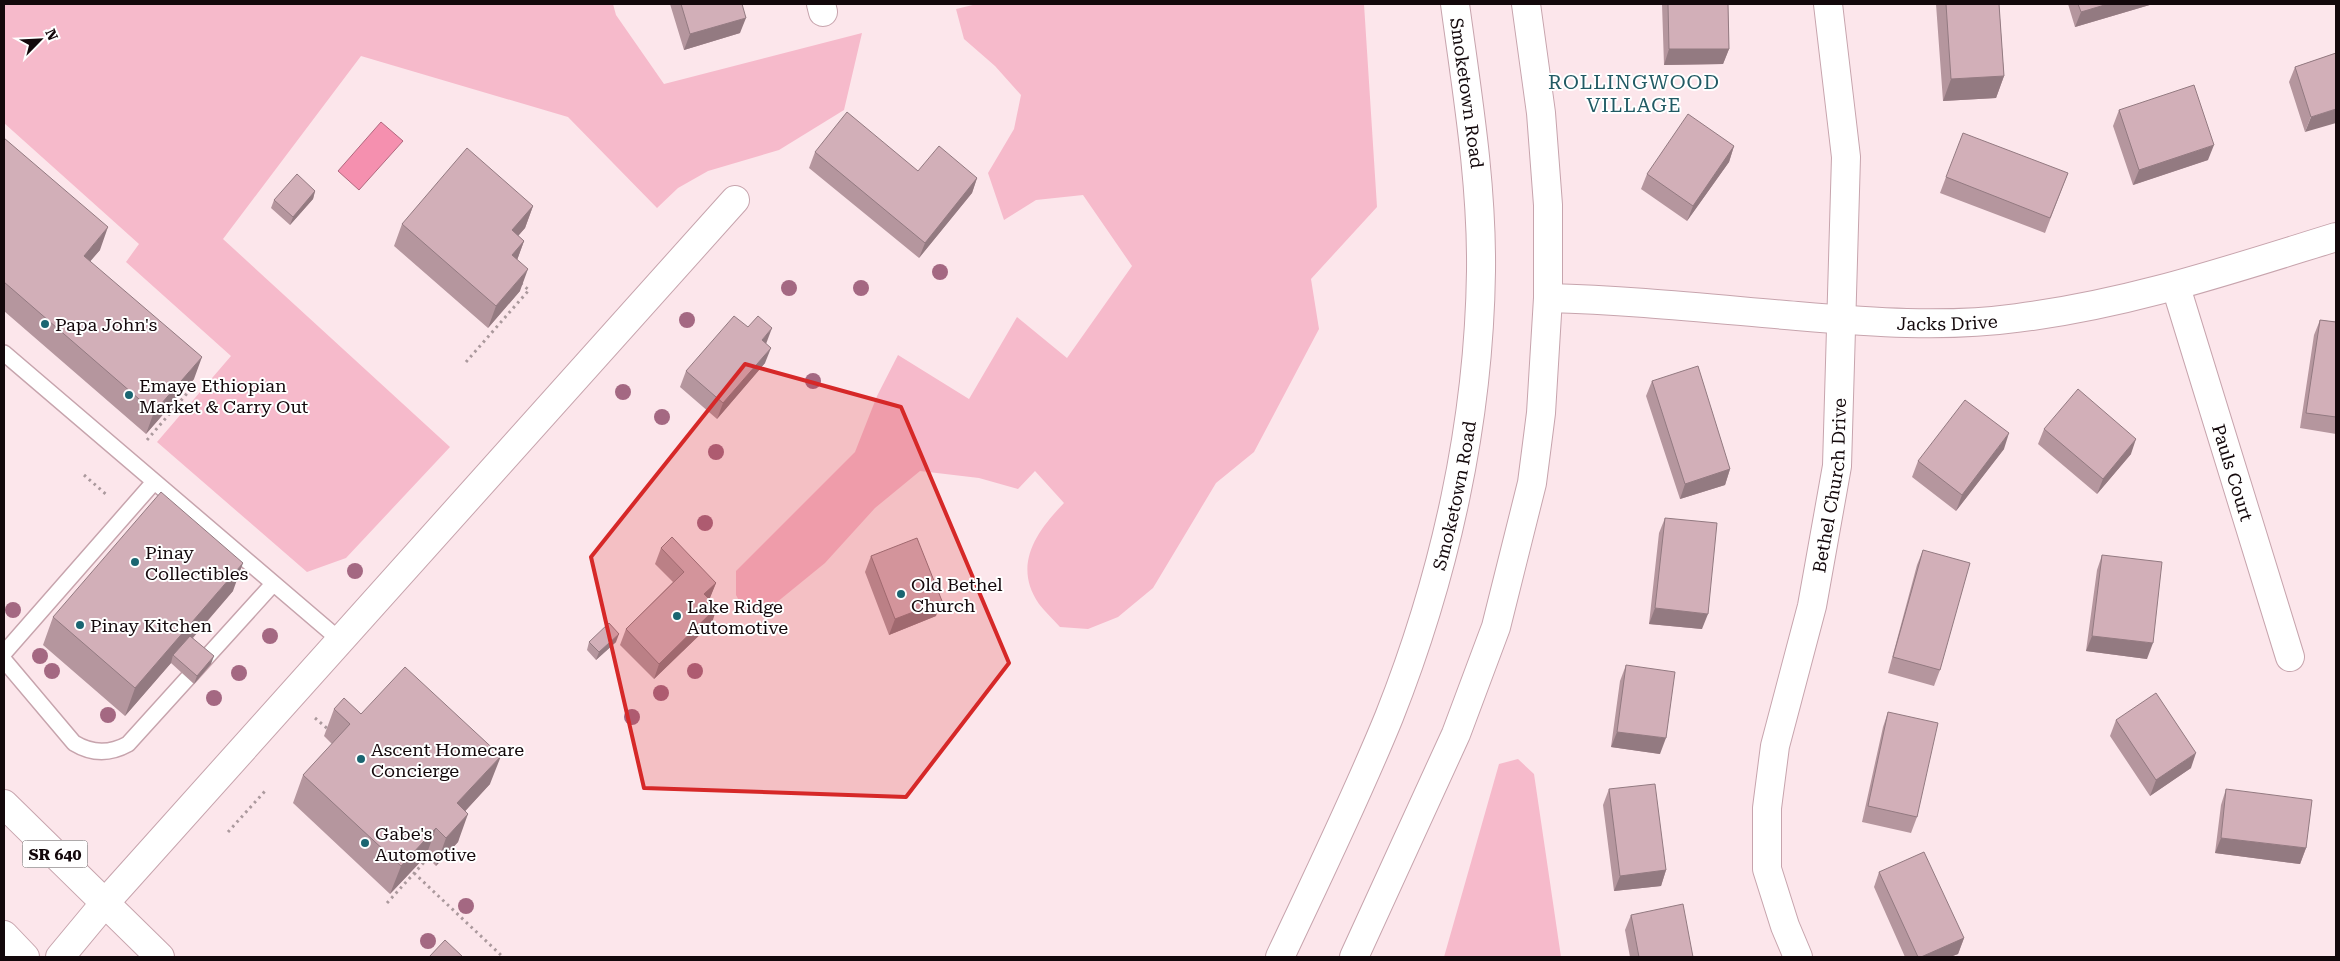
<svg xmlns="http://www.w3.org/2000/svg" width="2340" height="961" font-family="'Roboto Serif',serif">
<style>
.green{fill:#f6bacb}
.water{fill:#f590af;stroke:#b1677e}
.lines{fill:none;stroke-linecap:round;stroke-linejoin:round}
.service-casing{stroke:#c7a4ad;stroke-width:18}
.minor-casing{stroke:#c7a4ad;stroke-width:30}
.secondary-casing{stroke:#c7a4ad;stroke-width:30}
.primary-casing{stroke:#c7a4ad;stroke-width:30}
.path{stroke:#ab999d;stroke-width:3;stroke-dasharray:2.5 4;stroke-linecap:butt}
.service{stroke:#fff;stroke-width:15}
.minor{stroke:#fff;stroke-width:28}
.secondary{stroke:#fff;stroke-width:28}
.primary{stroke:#fff;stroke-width:28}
.tree{fill:#a46882}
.wall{fill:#b5969e}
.shaded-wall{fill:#937a81}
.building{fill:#d2afb8;stroke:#937a81}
.marked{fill:#d62828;fill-opacity:0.2;stroke:#d62828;stroke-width:4;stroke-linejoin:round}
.poi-dot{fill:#1a6571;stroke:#fff;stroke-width:2}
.labels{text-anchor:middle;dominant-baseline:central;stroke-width:4;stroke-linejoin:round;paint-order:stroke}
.shield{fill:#fff;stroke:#5a5254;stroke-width:1}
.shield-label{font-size:16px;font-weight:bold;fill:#13080b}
.street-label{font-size:18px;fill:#13080b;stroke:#fff}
.poi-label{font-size:18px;fill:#13080b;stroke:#fff;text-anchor:start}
.quarter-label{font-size:20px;letter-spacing:1px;fill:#225a64;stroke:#fff}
</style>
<rect width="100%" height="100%" fill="#fce6eb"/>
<path class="green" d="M4,4H613L616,15L664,84L862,33L844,110L779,150L708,171L678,188L657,208L568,117L361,56L223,239L450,447L346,558L307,572L157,442L231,356L126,262L139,244L4,123Z
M977,4H1364L1377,207L1311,279L1319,329L1254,452L1216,483L1153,588L1118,617L1088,629L1060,627C1053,619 1045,612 1039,604C1012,565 1037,531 1064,503L1035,471L1018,489L979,478L920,471L875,508L825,563L771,607L744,610L736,595V571L855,452L877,396L898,355L969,399L1017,317L1067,358L1132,266L1083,195L1036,200L1004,220L988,173L1014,129L1021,95L995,66L964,39L956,9Z
M1518,759L1534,774L1561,957H1444L1499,764Z"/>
<path class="water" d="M381,122L403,141L359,190L338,171Z"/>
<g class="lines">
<g class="service-casing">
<path id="service" d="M4,353L341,641
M4,653L154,482
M4,660L74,743C92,754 110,754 128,744L273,584"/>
</g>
<g class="minor-casing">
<g id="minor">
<path d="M821,4L823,12"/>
<path id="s1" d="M2176,287L2290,657"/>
<path id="s2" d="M1548,298C1631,300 1714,309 1797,316C1869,322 1944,328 2017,318C2129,304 2229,270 2336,237"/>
<path d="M60,957L104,904L735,200"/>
<path id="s3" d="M1798,957L1785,926L1767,869V808L1775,746L1812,606L1837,466L1846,157L1828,4"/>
</g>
</g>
<g class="secondary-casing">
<g id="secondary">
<path id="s4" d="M1280,957C1317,878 1356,798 1389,717C1445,576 1479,423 1481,271C1482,181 1467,93 1455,4"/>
<path d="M1354,957L1456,734L1496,627L1532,483L1541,413L1548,298V205L1541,113L1526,4"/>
</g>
</g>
<g class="primary-casing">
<path id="primary" d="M4,804L160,957
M4,935L25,957"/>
</g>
<path class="path" d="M466,362L529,290L520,283
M147,440L196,383
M84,475L108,496
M315,718L329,730
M228,832L266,790
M414,873L503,957
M387,903L428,858"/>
<use href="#service" class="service"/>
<use href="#minor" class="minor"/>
<use href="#secondary" class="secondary"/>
<use href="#primary" class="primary"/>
</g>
<g class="tree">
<circle cx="940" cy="272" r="8"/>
<circle cx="789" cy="288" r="8"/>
<circle cx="861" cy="288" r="8"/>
<circle cx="687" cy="320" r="8"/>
<circle cx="813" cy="381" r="8"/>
<circle cx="623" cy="392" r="8"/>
<circle cx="662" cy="417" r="8"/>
<circle cx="716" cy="452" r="8"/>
<circle cx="705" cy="523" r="8"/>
<circle cx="355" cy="571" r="8"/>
<circle cx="13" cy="610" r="8"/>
<circle cx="270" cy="636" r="8"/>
<circle cx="40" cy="656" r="8"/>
<circle cx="52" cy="671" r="8"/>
<circle cx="695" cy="671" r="8"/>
<circle cx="239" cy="673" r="8"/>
<circle cx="661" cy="693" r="8"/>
<circle cx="214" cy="698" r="8"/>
<circle cx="108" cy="715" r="8"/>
<circle cx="632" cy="717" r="8"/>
<circle cx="466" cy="906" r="8"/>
<circle cx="428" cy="941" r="8"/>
</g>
<path class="wall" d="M670,4H742L740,33L684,50Z
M1662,4H1728L1729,49L1723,64L1664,65Z
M1936,4H1999L2004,76L1996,98L1943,101Z
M2068,4H2153L2075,27Z
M2336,53L2305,132L2289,82L2295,67Z
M2119,110L2208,160L2133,185L2113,126Z
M4,138L100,250L90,261L194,379L146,434L4,311Z
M1734,146L1729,162L1687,221L1641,189L1647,174Z
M815,152L918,171L977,178L972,193L919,258L809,168Z
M2068,173L2045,233L1940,193L1946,177Z
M315,191L313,199L290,225L271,208L274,200Z
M533,206L525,228L518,236L524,241L517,260L520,291L488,328L394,246L402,224Z
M2320,320L2336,322V434L2300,428L2314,335Z
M748,327L766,344L765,363L717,419L680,387L686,371Z
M1652,381L1730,469L1725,485L1680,499L1646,396Z
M2044,429L2131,454L2097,494L2038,444Z
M2004,449L1956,511L1912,477L1918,461Z
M1665,518L1702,629L1649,624L1659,533Z
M661,548L716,583L709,599L712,623L654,679L620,645L626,629L673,582L655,564Z
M1923,550L1940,670L1934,686L1888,673L1917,565Z
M2102,555L2147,659L2086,651L2097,570Z
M871,556L936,616L889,635L865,572Z
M233,591L193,638L211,664L194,684L171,663L125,716L43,645L53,617Z
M589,642H616L596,660L587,650Z
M1626,665L1660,754L1611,747L1620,681Z
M334,709L361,714L490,784L465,811L458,842L436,866L426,856L390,894L293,803L303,775L332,744L324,736Z
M1888,712L1917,817L1911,833L1862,822L1883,727Z
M2116,720L2191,768L2150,796L2110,736Z
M1609,789L1666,870L1661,886L1614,891L1603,805Z
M2226,789L2306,848L2300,864L2215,853L2221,805Z
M1879,872L1964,938L1958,954L1950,957H1905L1874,887Z
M1631,915L1693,957H1630L1625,930Z"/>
<path class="shaded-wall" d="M2108,4H2153L2075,27L2081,12Z
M746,18L740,33L684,50L690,34Z
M1669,49H1729L1723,64L1664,65Z
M2004,76L1996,98L1943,101L1951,79Z
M2336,109V123L2305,132L2311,117Z
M2214,145L2208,160L2133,185L2139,170Z
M1734,146L1729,162L1687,221L1693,206Z
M977,178L972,193L919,258L925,243Z
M315,191L313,199L290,225L293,217Z
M533,206L525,228L504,252L512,230Z
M108,227L100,250L76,278L84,256Z
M524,241L516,263L512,255Z
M528,269L520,291L488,328L496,306Z
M772,328L766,344L762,340Z
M771,348L765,363L717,419L723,403Z
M202,357L194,379L146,434L154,412Z
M2009,433L2004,449L1956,511L1962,495Z
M2136,439L2131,454L2097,494L2103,479Z
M1730,469L1725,485L1680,499L1685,484Z
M243,563L233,591L176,657L173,655L171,663L125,716L135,688Z
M716,583L710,598L698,609L704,594Z
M942,601L936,616L889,635L895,619Z
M717,607L712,623L654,679L659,664Z
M1655,608L1708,614L1702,629L1649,624Z
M619,634L616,642L596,660L599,652Z
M2092,636L2153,643L2147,659L2086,651Z
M214,656L211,664L194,684L197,676Z
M1617,732L1666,738L1660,754L1611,747Z
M2196,753L2191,768L2150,796L2156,780Z
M501,756L490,784L447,831L457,803Z
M468,814L458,842L436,866L446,838Z
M436,828L426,856L390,894L401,866Z
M2221,838L2306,848L2300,864L2215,853Z
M1666,870L1661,886L1614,891L1620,876Z
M1964,938L1958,954L1950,957H1921Z"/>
<path class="building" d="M681,4H742L746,18L690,34Z
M1668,4H1728L1729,49H1669Z
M1946,4H1999L2004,76L1951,79Z
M2078,4H2108L2081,12Z
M2336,53V109L2311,117L2295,67Z
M2194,85L2214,145L2139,170L2119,110Z
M847,112L918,171L939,146L977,178L925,243L815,152Z
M1688,114L1734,146L1693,206L1647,174Z
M1963,133L2068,173L2050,218L1946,177Z
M4,138L108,227L84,256L202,357L154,412L4,282Z
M467,148L533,206L512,230L524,241L512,255L528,269L496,306L402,224Z
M297,174L315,191L293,217L274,200Z
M734,316L748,327L758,316L772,328L762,340L771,348L723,403L686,371Z
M2320,320L2336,322V417L2306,413Z
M1698,366L1730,469L1685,484L1652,381Z
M2078,389L2136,439L2103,479L2044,429Z
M1965,400L2009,433L1962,495L1918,461Z
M161,492L243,563L135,688L53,617Z
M1665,518L1717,523L1708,614L1655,608Z
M672,537L716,583L704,594L717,607L659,664L626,629L684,572L661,548Z
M917,538L942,601L895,619L871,556Z
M1923,550L1970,563L1940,670L1893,657Z
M2102,555L2162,562L2153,643L2092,636Z
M609,623L619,634L599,652L589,642Z
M190,636L214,656L197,676L173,655Z
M1626,665L1675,672L1666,738L1617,732Z
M405,667L501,756L457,803L468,814L446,838L436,828L401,866L303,775L350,724L334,709L344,698L361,714Z
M2156,693L2196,753L2156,780L2116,720Z
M1888,712L1938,723L1917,817L1868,806Z
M1655,784L1666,870L1620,876L1609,789Z
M2226,789L2312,800L2306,848L2221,838Z
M1924,852L1964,938L1921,957H1918L1879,872Z
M1683,904L1693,957H1639L1631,915Z
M445,940L463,957H429Z"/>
<path class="marked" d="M745,364L901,407L1009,663L906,797L644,788L591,557Z"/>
<g class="poi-dot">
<circle cx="45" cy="324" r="5"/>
<circle cx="129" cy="395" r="5"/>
<circle cx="135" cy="562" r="5"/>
<circle cx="901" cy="594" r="5"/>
<circle cx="677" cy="616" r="5"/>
<circle cx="80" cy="625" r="5"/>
<circle cx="361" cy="759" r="5"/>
<circle cx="365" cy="843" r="5"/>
</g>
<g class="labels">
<rect class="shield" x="22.5" y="840.5" width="65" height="27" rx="4"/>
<g class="shield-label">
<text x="55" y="854">SR 640</text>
</g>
<g class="street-label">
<text transform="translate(1467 93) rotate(82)">Smoketown Road</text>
<text stroke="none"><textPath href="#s2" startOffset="400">Jacks Drive</textPath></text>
<text stroke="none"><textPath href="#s1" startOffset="194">Pauls Court</textPath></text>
<text stroke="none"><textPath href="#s3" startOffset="484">Bethel Church Drive</textPath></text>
<text stroke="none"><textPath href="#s4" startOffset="495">Smoketown Road</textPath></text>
</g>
<g class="poi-label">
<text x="55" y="324">Papa John's</text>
<text x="139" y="385">Emaye Ethiopian<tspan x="139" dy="21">Market &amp; Carry Out</tspan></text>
<text x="145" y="552">Pinay<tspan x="145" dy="21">Collectibles</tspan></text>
<text x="911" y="584">Old Bethel<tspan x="911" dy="21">Church</tspan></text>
<text x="687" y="606">Lake Ridge<tspan x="687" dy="21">Automotive</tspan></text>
<text x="90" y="625">Pinay Kitchen</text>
<text x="371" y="749">Ascent Homecare<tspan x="371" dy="21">Concierge</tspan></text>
<text x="375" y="833">Gabe's<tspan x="375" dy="21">Automotive</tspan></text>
</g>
<g class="quarter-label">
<text x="1634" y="82">ROLLINGWOOD<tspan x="1634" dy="23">VILLAGE</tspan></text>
</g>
</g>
<rect width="2340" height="961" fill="none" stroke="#13080b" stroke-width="10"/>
<g transform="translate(40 40) rotate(66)" stroke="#ffffff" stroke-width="4" paint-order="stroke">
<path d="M0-4L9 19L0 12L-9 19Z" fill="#13080b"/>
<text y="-8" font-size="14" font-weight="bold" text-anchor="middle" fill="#13080b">N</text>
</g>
</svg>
